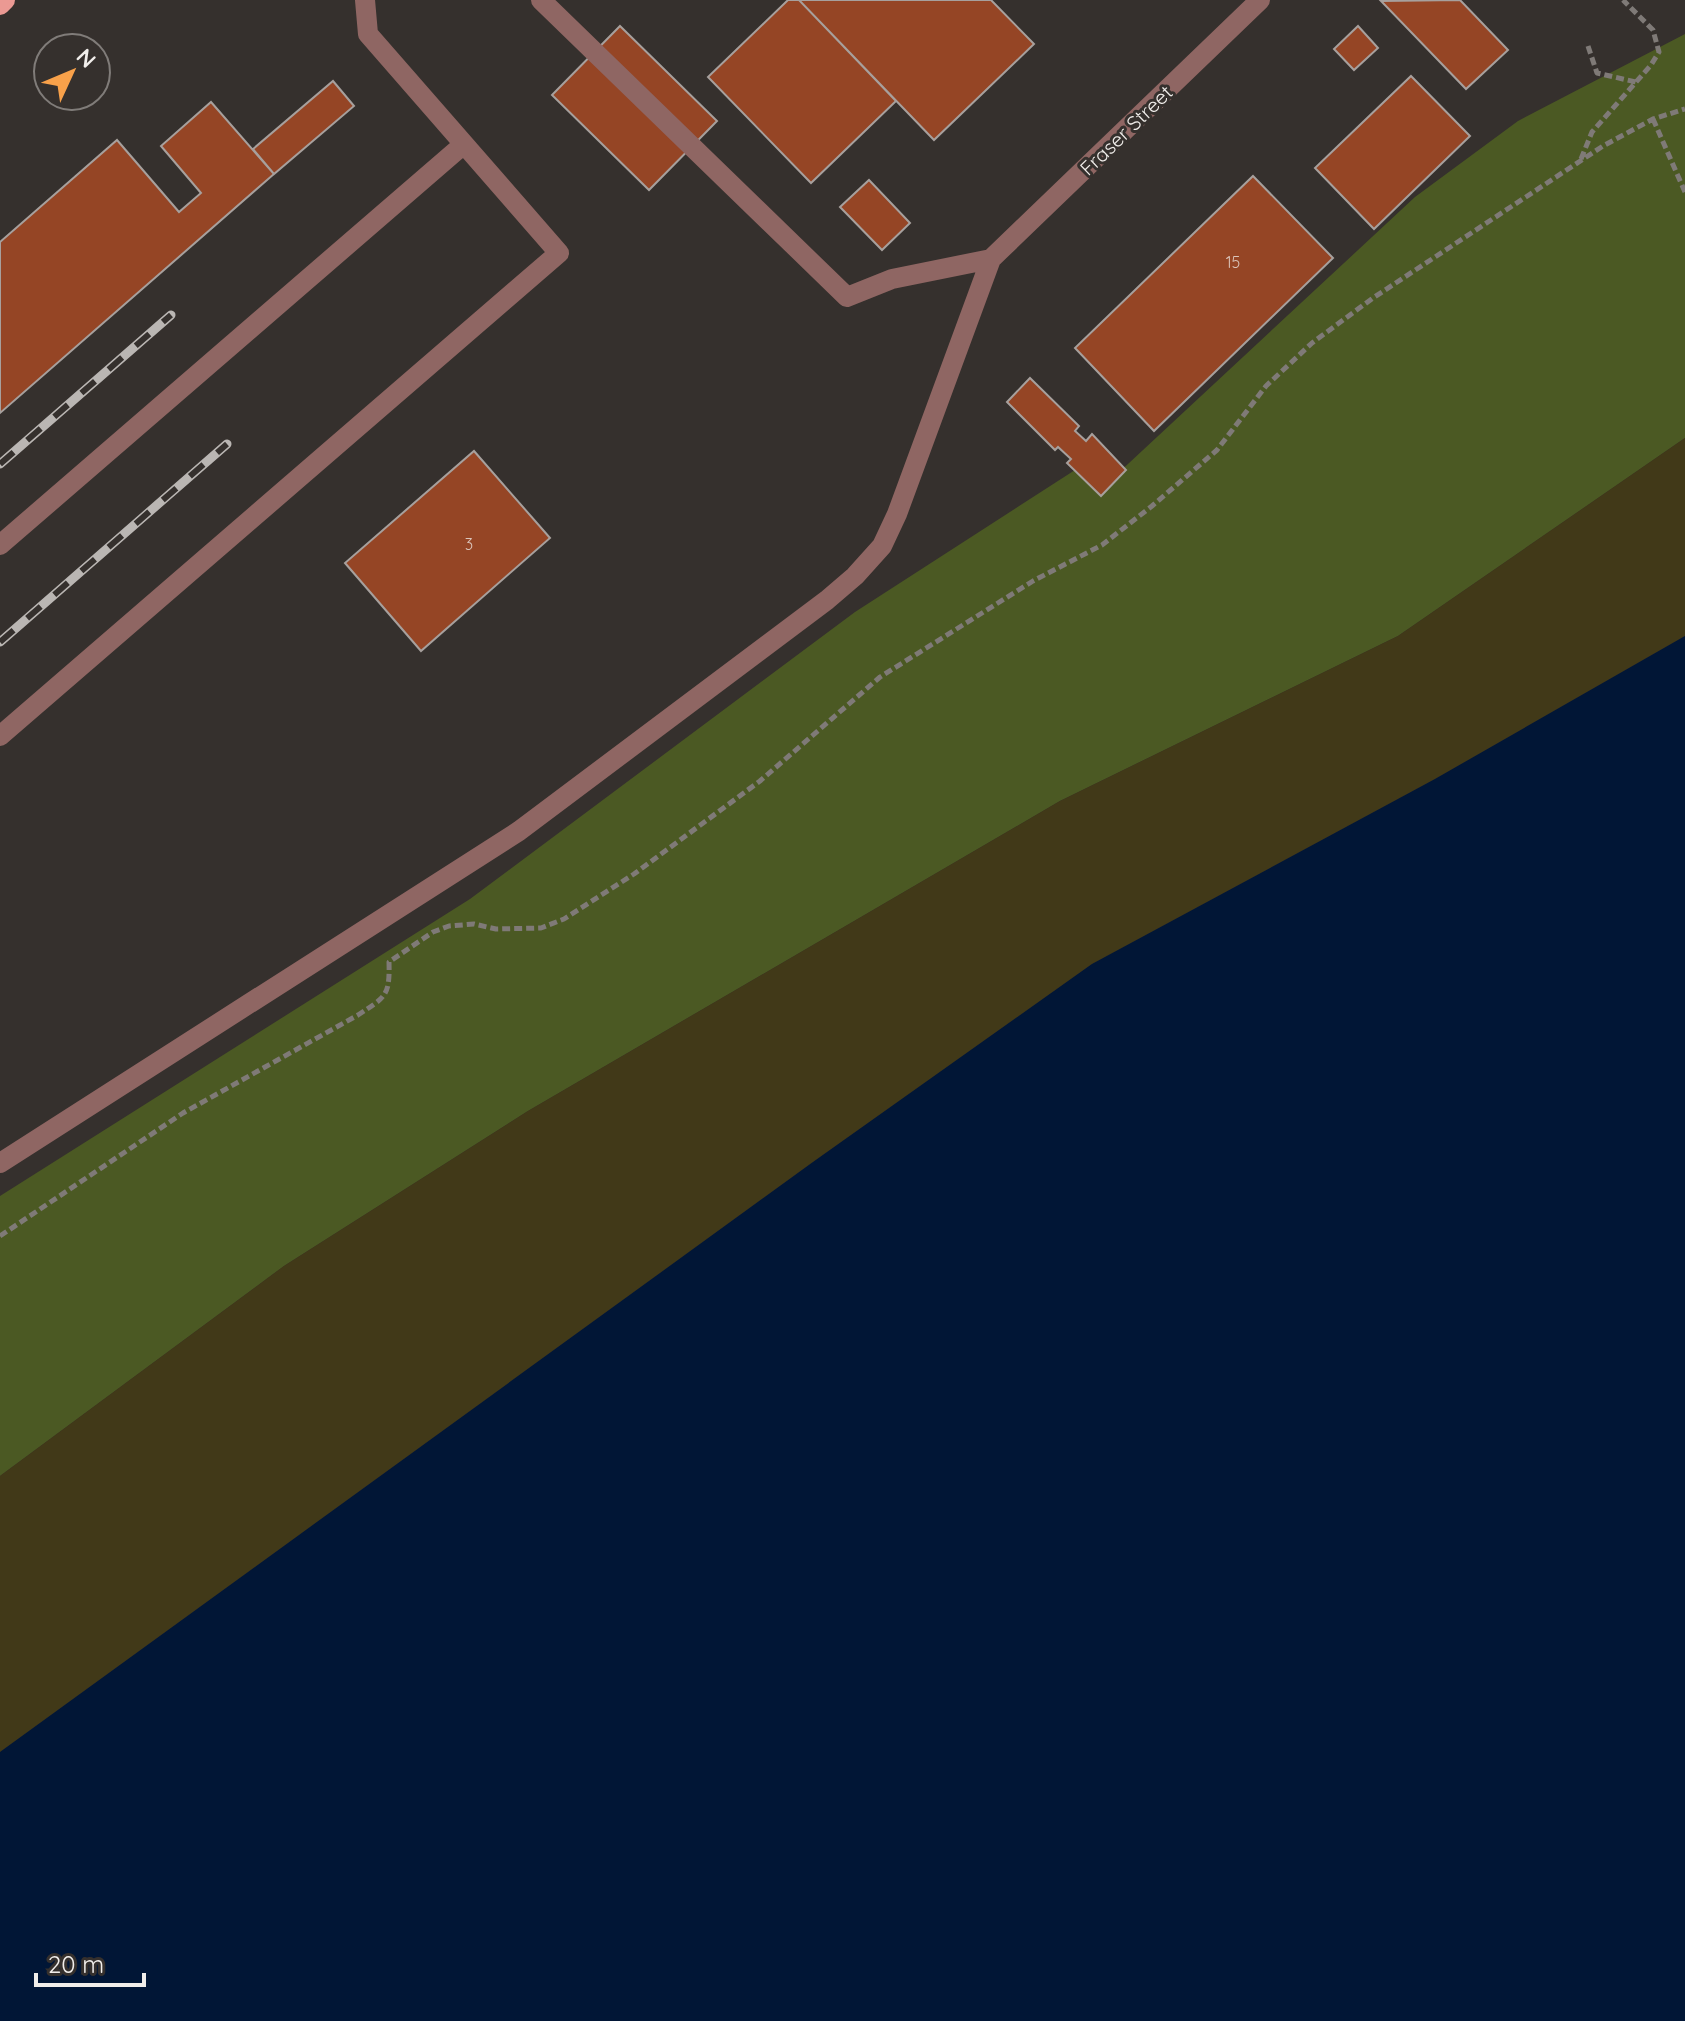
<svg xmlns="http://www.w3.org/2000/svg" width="1685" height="2021" font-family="Quicksand,sans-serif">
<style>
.green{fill:#4b5923}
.sand{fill:#413918}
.water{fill:#011636}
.building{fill:#954525;stroke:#a7a09d;stroke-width:2}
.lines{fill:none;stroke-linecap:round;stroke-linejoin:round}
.path{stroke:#7f7a77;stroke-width:5;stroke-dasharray:8 4;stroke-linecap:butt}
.minor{stroke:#8f6663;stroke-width:20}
.major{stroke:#eb9993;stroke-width:20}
.rail-casing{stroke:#bab6b3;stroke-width:9}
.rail{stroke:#35302d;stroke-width:6;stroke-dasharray:18;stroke-linecap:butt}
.labels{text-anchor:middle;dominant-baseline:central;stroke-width:6;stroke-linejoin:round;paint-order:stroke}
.number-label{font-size:16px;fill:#dac4ba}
.street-label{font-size:20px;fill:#f1eeeb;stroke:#35302d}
</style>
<rect width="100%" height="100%" fill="#35302d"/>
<path class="green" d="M1685,34V438L1398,636L1060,801L528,1111L284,1266L0,1476V1196L470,899L855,612L1075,470L1100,490L1415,197L1518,121Z"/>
<path class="sand" d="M1685,438V636L1435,779L1092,964L813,1162L0,1752V1476L284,1266L528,1111L1060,801L1398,636Z"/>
<path class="water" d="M1685,636V2021H0V1752L813,1162L1092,964L1435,779Z"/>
<path class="building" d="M788,0H799L896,101L811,183L708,77Z
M799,0H991L1034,44L934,140Z
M1460,0L1508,50L1466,89L1381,1Z
M620,26L717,121L649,190L552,95Z
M1358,26L1378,48L1354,70L1334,49Z
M1411,76L1470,136L1374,229L1315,168Z
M333,81L354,106L274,174L253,149Z
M211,102L274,174L0,413V242L117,140L179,212L201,193L161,146Z
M1253,176L1333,258L1154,431L1075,348Z
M869,180L910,223L882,250L840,207Z
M1030,378L1079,426L1075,431L1086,441L1092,434L1126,470L1101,496L1067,463L1071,459L1058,447L1055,450L1007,402Z
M474,451L550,538L421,651L345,563Z"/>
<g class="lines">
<path class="path" d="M1588,46L1597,73L1636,82
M1653,119L1685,192
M1581,159L1592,132L1651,65L1659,52L1653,30L1623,0
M0,1236L183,1113L358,1015C385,997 390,997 389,962L433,932L449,926L474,924L496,929L541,928L564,919L634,874L760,781L880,677L1033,581L1102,545L1152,506L1217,450L1266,386L1312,343L1373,298L1603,146L1653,119L1685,109"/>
<path class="minor" d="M541,0L847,297L892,279L991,259
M0,545L464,144
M0,736L559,253L368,34L365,0
M0,1163L519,831L827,600L855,576L882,546L897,514L991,259L1260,0"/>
<path class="major" d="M0,5L5,0"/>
<g class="rail-casing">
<path id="rail" d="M0,464L171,315
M0,642L227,444"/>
</g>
<use href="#rail" class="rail"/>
</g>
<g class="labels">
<g class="number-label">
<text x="1233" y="262">15</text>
<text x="469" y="544">3</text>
</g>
<g class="street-label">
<text transform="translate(1126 130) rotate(-44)">Fraser Street</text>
</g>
</g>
<g transform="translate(72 72) rotate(46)"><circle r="38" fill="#35302d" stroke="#807c79" stroke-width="2"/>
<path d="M0-6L14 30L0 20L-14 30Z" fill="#f8a14a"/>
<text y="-12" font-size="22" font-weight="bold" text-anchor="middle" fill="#f1eeeb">N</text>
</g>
<path d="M36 1973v12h108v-12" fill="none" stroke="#f1eeeb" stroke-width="4"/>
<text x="48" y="1973" font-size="24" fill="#f1eeeb" stroke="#35302d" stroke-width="6" paint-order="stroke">20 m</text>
</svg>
